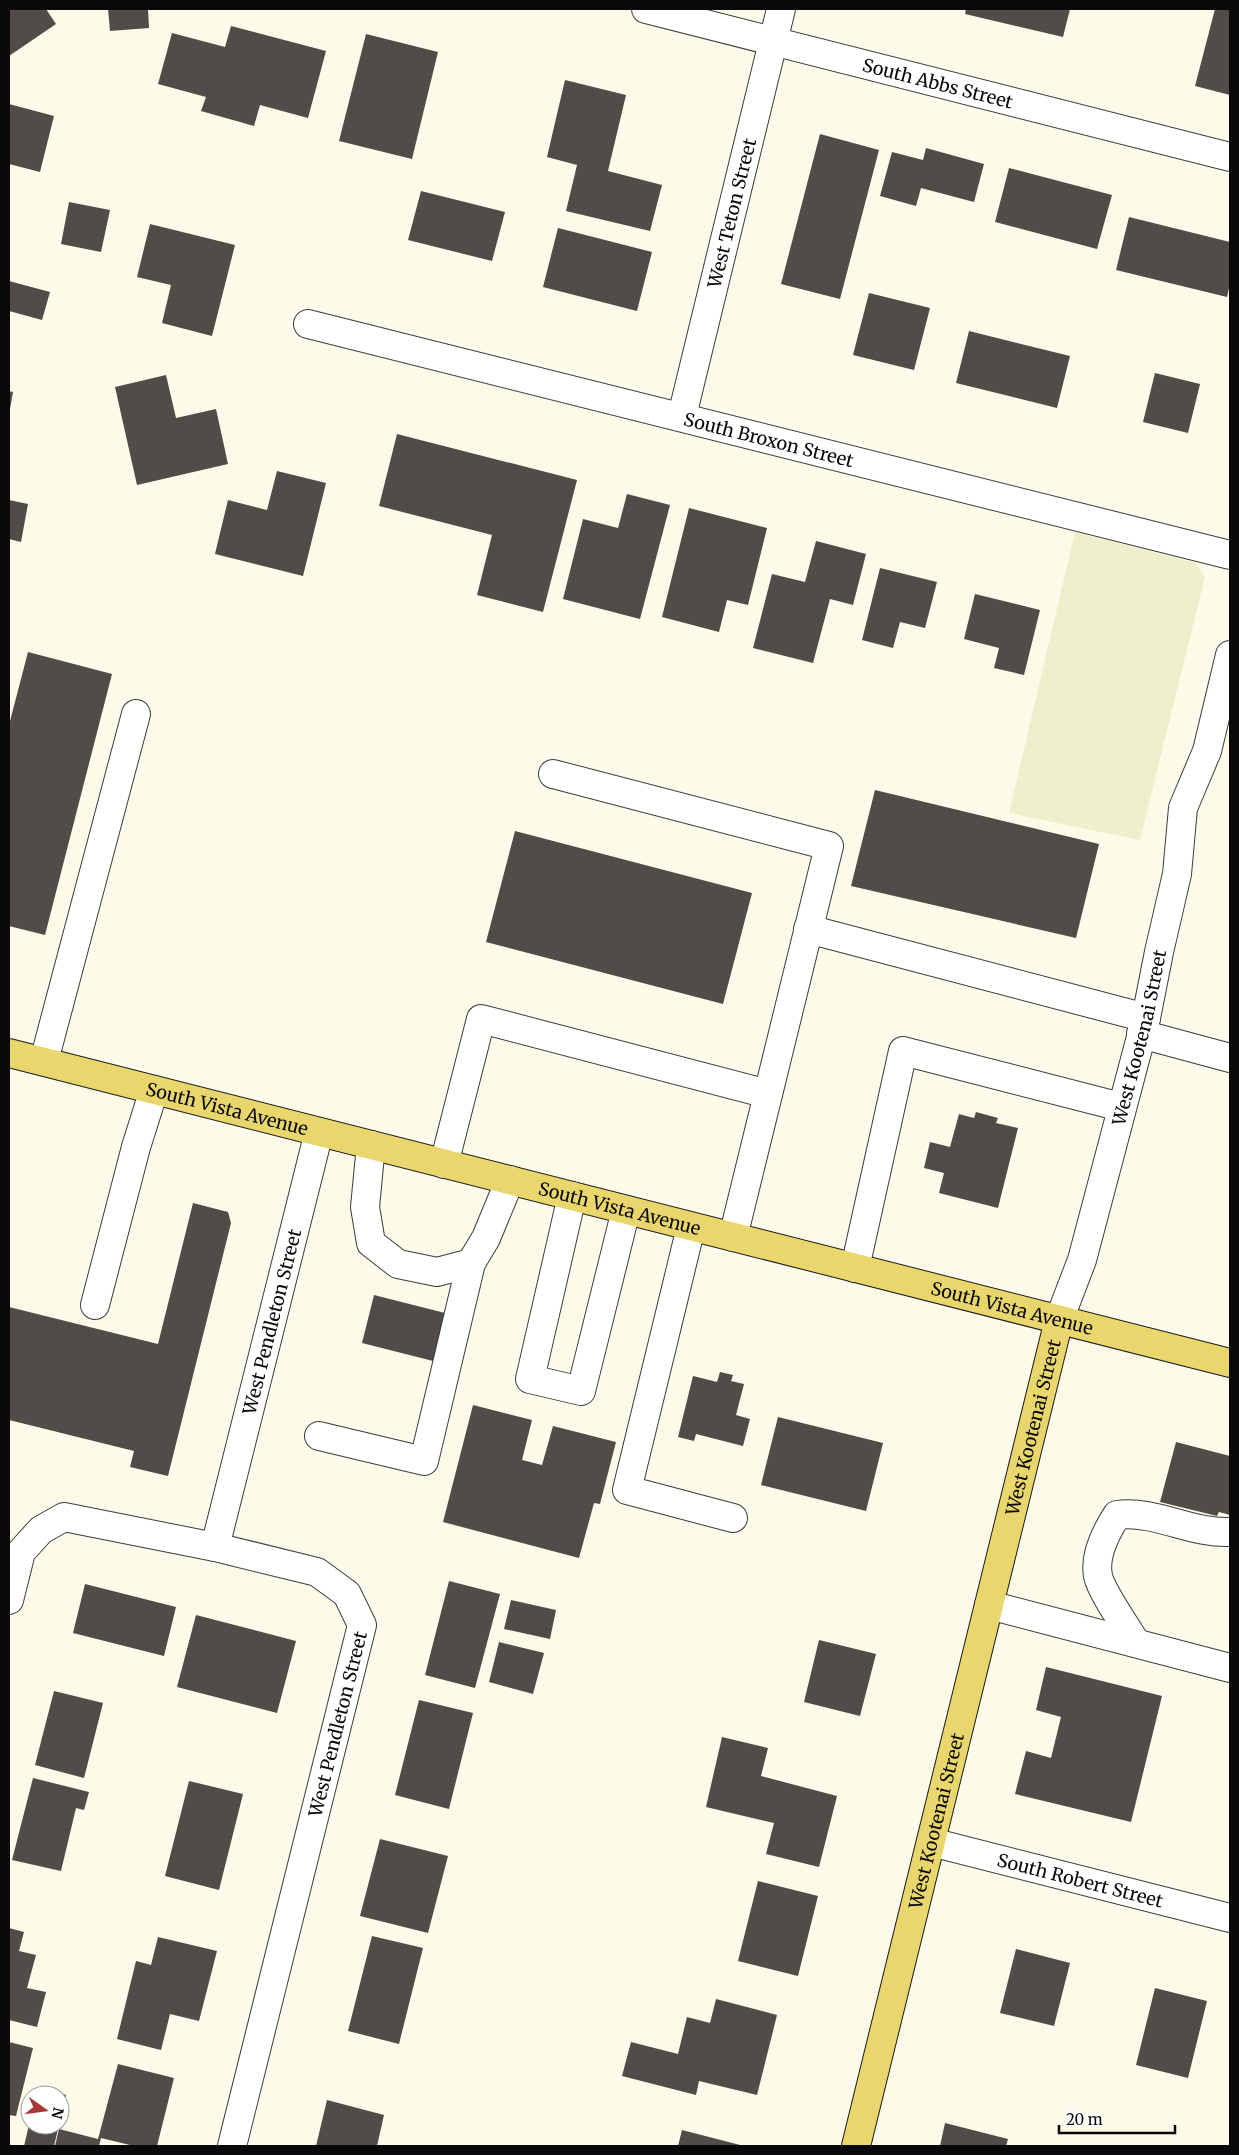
<svg xmlns="http://www.w3.org/2000/svg" width="1239" height="2155" font-family="Merriweather,serif">
<style>
.farmland{fill:#efefcc}
.building{fill:#514c47}
.lines{fill:none;stroke-linecap:round;stroke-linejoin:round}
.minor-casing{stroke:#3c3c3c;stroke-width:30}
.major-casing{stroke:#1a1a1a;stroke-width:30}
.minor{stroke:#fff;stroke-width:28}
.major{stroke:#e9d66c;stroke-width:28}
.labels{text-anchor:middle;dominant-baseline:central;stroke-width:5;stroke-linejoin:round;paint-order:stroke}
.street-label{font-size:18px;fill:#090909;stroke:#fff}
</style>
<rect width="100%" height="100%" fill="#fcfae8"/>
<path class="farmland" d="M1075,532L1196,563L1205,577L1140,840L1009,813Z"/>
<path class="building" d="M9,9H46L56,24L9,56Z
M108,9H148L149,28L110,31Z
M966,9H1070L1063,37L965,14Z
M1215,9H1230V95L1195,86Z
M231,26L326,51L308,118L260,105L254,126L201,111L206,97L158,84L172,33L225,47Z
M366,34L438,52L412,159L339,141Z
M565,80L626,95L608,171L662,185L650,231L566,211L577,165L547,157Z
M9,104L54,116L40,172L9,164Z
M820,134L879,150L840,299L781,284Z
M926,148L984,164L974,202L921,188L916,206L880,196L892,152L923,160Z
M1009,168L1112,195L1097,249L995,222Z
M421,191L505,212L492,261L408,240Z
M69,202L110,210L101,252L61,244Z
M1129,217L1230,242V284L1227,297L1116,270Z
M150,224L235,245L212,336L162,323L171,285L137,277Z
M558,228L652,252L637,311L543,287Z
M9,281L50,292L42,320L9,311Z
M869,293L930,308L914,370L853,355Z
M969,331L1070,356L1057,408L956,383Z
M1155,373L1200,384L1188,433L1143,422Z
M166,375L176,418L216,409L228,464L137,485L115,387Z
M9,391L13,392L10,409H9Z
M397,434L577,480L543,612L477,595L492,535L379,506Z
M277,471L326,483L303,576L215,554L228,500L267,510Z
M627,494L670,505L640,619L563,599L583,519L618,528Z
M9,500L28,504L21,542L9,539Z
M689,508L767,528L748,605L727,600L719,632L662,617Z
M816,541L866,554L853,605L830,599L813,663L753,648L772,574L805,582Z
M880,568L937,582L925,628L900,622L893,648L862,640Z
M975,594L1040,610L1024,675L994,668L999,648L964,639Z
M28,652L112,674L45,935L9,926V725Z
M875,790L1099,844L1076,938L851,886Z
M515,831L752,893L723,1004L486,942Z
M976,1112L998,1118L996,1123L1018,1128L998,1208L939,1193L944,1173L924,1168L930,1142L950,1147L959,1114L974,1118Z
M193,1203L228,1212L231,1223L168,1476L130,1467L134,1451L9,1420V1307L158,1344Z
M374,1295L445,1313L433,1361L362,1343Z
M720,1372L733,1375L731,1381L744,1384L736,1415L750,1419L743,1446L696,1434L694,1441L678,1437L693,1376L717,1382Z
M473,1405L532,1420L522,1460L542,1465L553,1426L616,1442L600,1504L594,1503L579,1558L443,1522Z
M778,1417L883,1443L866,1511L761,1485Z
M1176,1442L1230,1456V1515L1219,1512L1217,1516L1160,1502Z
M449,1581L500,1594L475,1688L425,1675Z
M85,1584L176,1607L164,1656L73,1633Z
M511,1600L556,1610L550,1639L504,1629Z
M196,1615L296,1641L277,1713L177,1687Z
M819,1640L876,1654L860,1716L804,1702Z
M499,1642L544,1653L533,1694L489,1682Z
M1046,1667L1162,1696L1131,1822L1015,1794L1026,1751L1051,1758L1061,1717L1036,1710Z
M54,1691L103,1703L84,1778L35,1765Z
M419,1700L473,1713L449,1809L395,1795Z
M722,1737L768,1748L761,1776L837,1796L819,1867L766,1854L774,1823L706,1807Z
M33,1778L89,1792L84,1810L76,1808L61,1871L12,1860Z
M189,1781L243,1794L219,1890L165,1876Z
M380,1839L448,1856L428,1933L360,1916Z
M758,1881L818,1896L798,1976L738,1961Z
M9,1928L24,1932L19,1951L36,1955L27,1988L46,1992L37,2027L9,2020Z
M372,1936L423,1948L399,2044L348,2031Z
M158,1937L217,1951L199,2021L170,2014L161,2050L117,2039L136,1961L151,1965Z
M1016,1949L1070,1963L1054,2026L1000,2013Z
M1155,1988L1207,2001L1188,2078L1136,2065Z
M716,1999L777,2015L757,2095L699,2081L696,2095L622,2076L631,2042L678,2054L687,2017L710,2023Z
M9,2042L33,2048L16,2116L9,2115Z
M118,2064L174,2078L157,2146H134L101,2138L99,2146H55L59,2129L98,2139Z
M38,2088L66,2095L61,2117L60,2095H36Z
M327,2100L384,2115L377,2146H316Z
M945,2123L1008,2139L1006,2146H940Z
M29,2125H59L54,2146H24Z
M682,2130L744,2146H678Z"/>
<g class="lines">
<g class="minor-casing">
<g id="minor">
<path id="s1" d="M646,9L1230,157"/>
<path id="s2" d="M308,324L1230,555"/>
<path id="s3" d="M682,416L781,9"/>
<path d="M553,774L829,846L733,1237"/>
<path d="M808,929L1146,1018"/>
<path d="M1141,1034L1230,1058"/>
<path d="M44,1061L136,714"/>
<path d="M371,1145L365,1207L371,1243L398,1264L437,1272L471,1263L486,1238L510,1180"/>
<path d="M444,1164L481,1019L768,1094"/>
<path d="M572,1196L530,1379L581,1391L626,1210"/>
<path d="M691,1227L627,1490L733,1518"/>
<path d="M855,1268L903,1051L1121,1107"/>
<path d="M95,1305L136,1147L154,1090"/>
<path id="s4" d="M1059,1320L1082,1260L1146,1018L1159,952L1177,874L1183,808L1207,751L1230,655"/>
<path d="M319,1436L424,1461L471,1263"/>
<path d="M9,1600L21,1552L41,1530L64,1517L215,1547"/>
<path d="M989,1605L1230,1668"/>
<path d="M1136,1643C1127,1628 1101,1591 1098,1576C1094,1555 1106,1532 1117,1515C1155,1510 1192,1534 1230,1532"/>
<path id="s5" d="M931,1842L1230,1918"/>
<path id="s6" d="M232,2146L362,1625L347,1594L317,1572L215,1547L319,1132"/>
</g>
</g>
<g class="major-casing">
<g id="major">
<path id="s7" d="M9,1053L1230,1363"/>
<path id="s8" d="M856,2146L1059,1320"/>
</g>
</g>
<use href="#minor" class="minor"/>
<use href="#major" class="major"/>
</g>
<g class="labels">
<g class="street-label">
<text stroke="none"><textPath href="#s1" startOffset="301">South Abbs Street</textPath></text>
<text stroke="none"><textPath href="#s3" startOffset="209">West Teton Street</textPath></text>
<text stroke="none"><textPath href="#s2" startOffset="475">South Broxon Street</textPath></text>
<text stroke="none"><textPath href="#s4" startOffset="294">West Kootenai Street</textPath></text>
<text stroke="none"><textPath href="#s7" startOffset="225">South Vista Avenue</textPath></text>
<text stroke="none"><textPath href="#s7" startOffset="630">South Vista Avenue</textPath></text>
<text stroke="none"><textPath href="#s7" startOffset="1035">South Vista Avenue</textPath></text>
<text stroke="none"><textPath href="#s6" startOffset="946">West Pendleton Street</textPath></text>
<text stroke="none"><textPath href="#s8" startOffset="740">West Kootenai Street</textPath></text>
<text stroke="none"><textPath href="#s6" startOffset="435">West Pendleton Street</textPath></text>
<text stroke="none"><textPath href="#s8" startOffset="335">West Kootenai Street</textPath></text>
<text stroke="none"><textPath href="#s5" startOffset="154">South Robert Street</textPath></text>
</g>
</g>
<rect width="1239" height="2155" fill="none" stroke="#090909" stroke-width="20"/>
<g transform="translate(45 2110) rotate(104)"><circle r="24" fill="#ffffff" stroke="#9d9d9d"/>
<path d="M0-4L9 19L0 12L-9 19Z" fill="#a83732"/>
<text y="-8" font-size="14" font-weight="bold" text-anchor="middle" fill="#090909">N</text>
</g>
<path d="M1059 2125v8h116v-8" fill="none" stroke="#090909" stroke-width="2.5"/>
<text x="1066" y="2125" font-size="15" fill="#090909" stroke="#ffffff" stroke-width="4" paint-order="stroke">20 m</text>
</svg>
